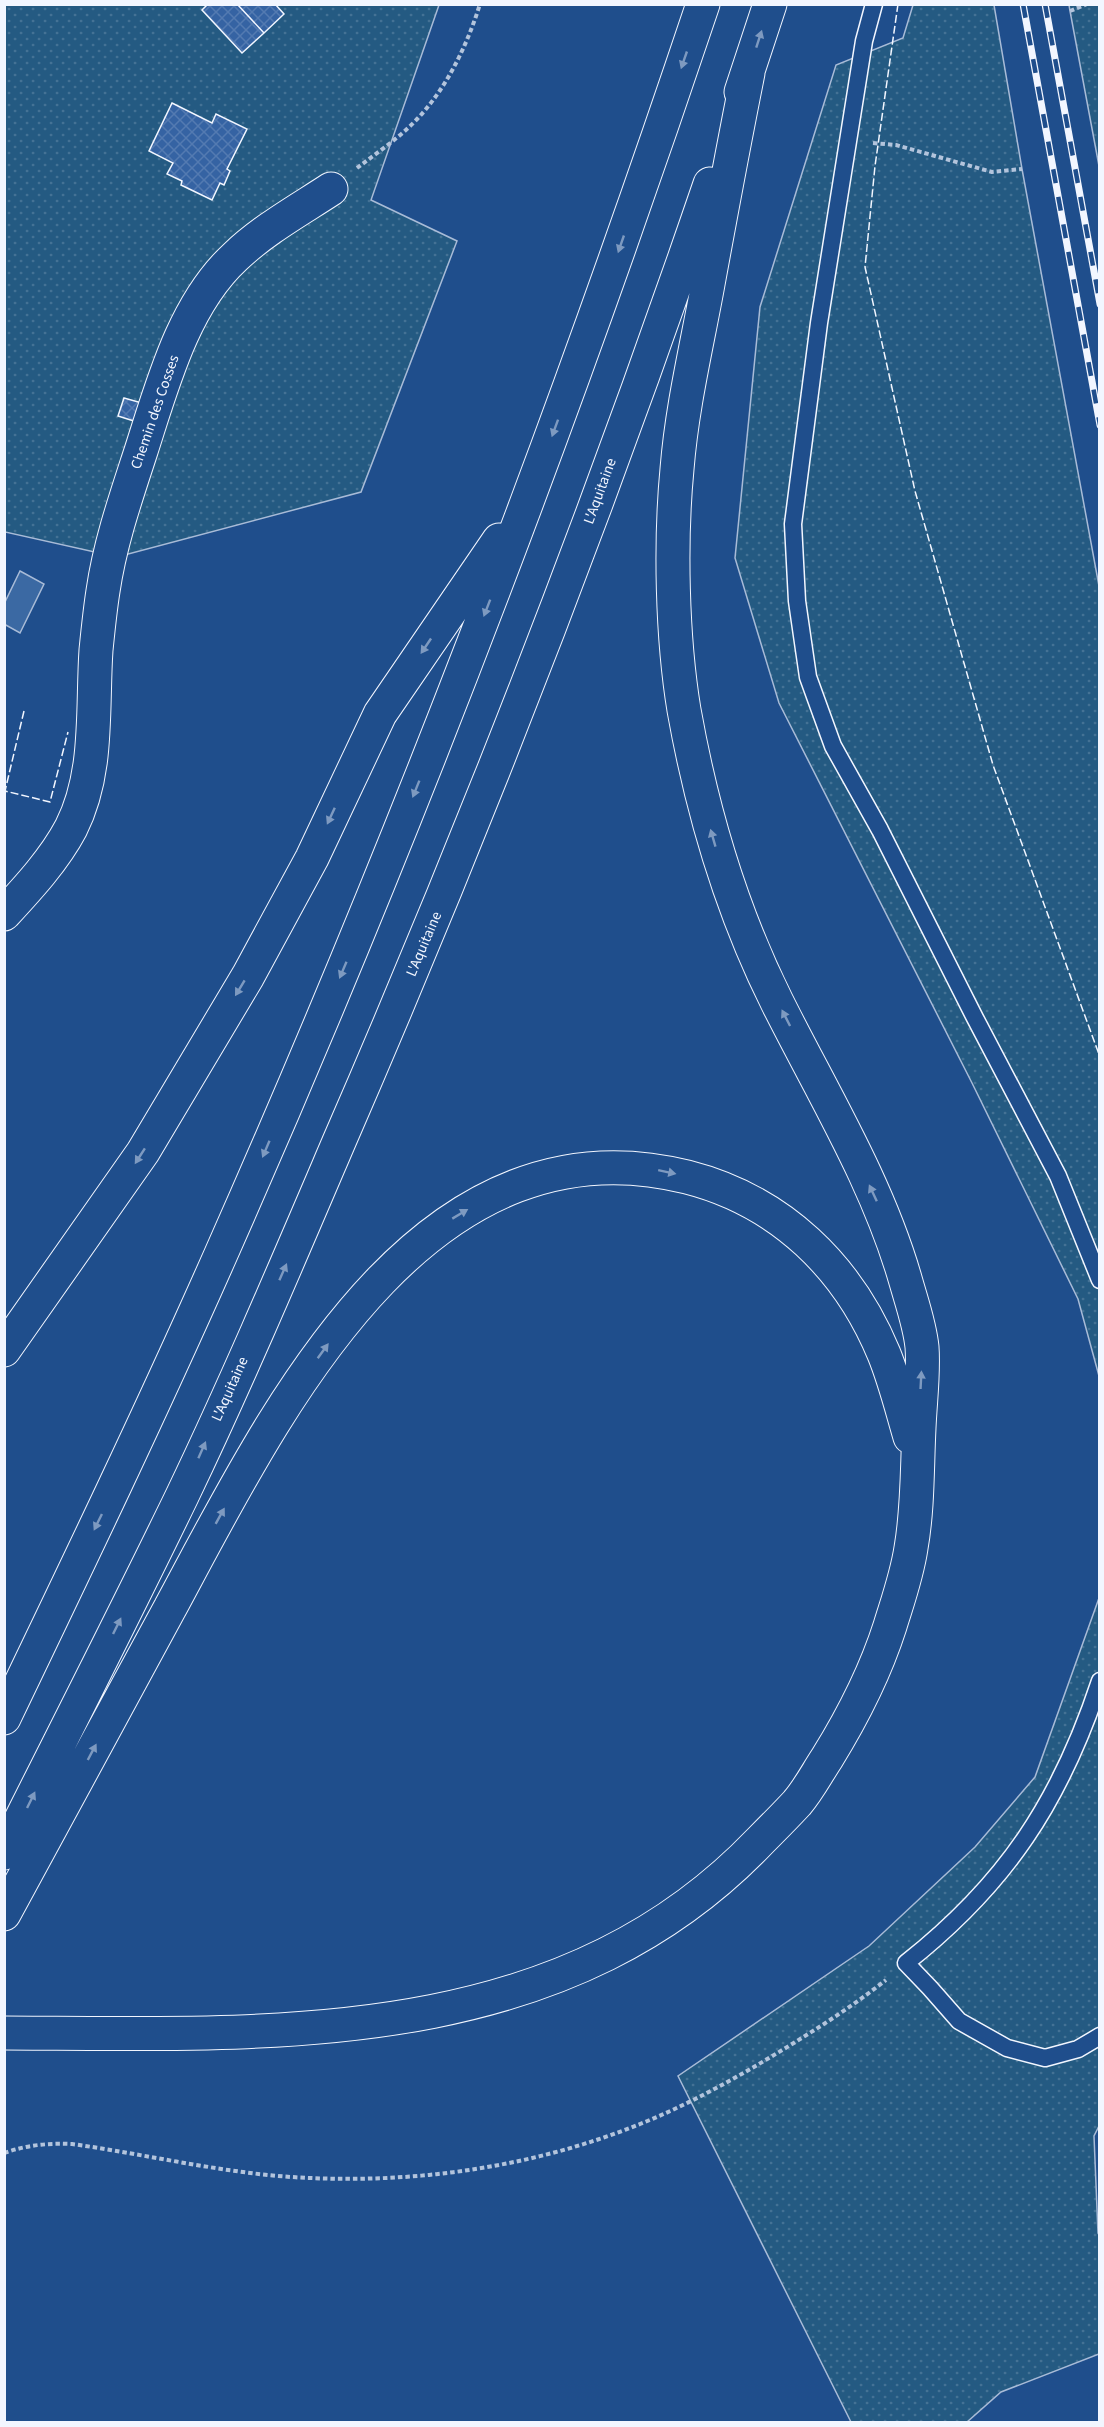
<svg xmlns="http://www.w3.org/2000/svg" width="1104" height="2427" font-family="'Source Sans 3',sans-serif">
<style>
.grass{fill:url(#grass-dots);stroke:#a8bbd7;stroke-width:1.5}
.water{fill:#3b69a3;stroke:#a8bbd7;stroke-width:1.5}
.building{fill:url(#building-cross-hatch);stroke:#f2f6ff;stroke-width:1.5}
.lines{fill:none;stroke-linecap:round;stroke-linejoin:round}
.lane-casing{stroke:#f2f6ff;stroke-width:19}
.street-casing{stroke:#f2f6ff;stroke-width:35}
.highway-casing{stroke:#f2f6ff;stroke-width:35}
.path{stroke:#b3c4dc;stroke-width:4;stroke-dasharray:4.5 3;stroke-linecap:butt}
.lane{stroke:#1f4e8c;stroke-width:16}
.street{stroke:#1f4e8c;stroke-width:33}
.highway{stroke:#1f4e8c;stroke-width:33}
.rail-casing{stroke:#f2f6ff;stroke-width:7}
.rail{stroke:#1f4e8c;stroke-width:4.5;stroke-dasharray:14;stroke-linecap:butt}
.fence{stroke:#f2f6ff;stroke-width:1.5;stroke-dasharray:8 3;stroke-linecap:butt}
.oneway{fill:#7e9ac0}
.labels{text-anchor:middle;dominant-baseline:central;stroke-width:4.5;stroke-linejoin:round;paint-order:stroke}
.street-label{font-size:15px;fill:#f2f6ff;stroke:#1f4e8c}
</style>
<defs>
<pattern id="grass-dots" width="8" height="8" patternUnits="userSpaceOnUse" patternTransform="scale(1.5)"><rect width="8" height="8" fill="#245a82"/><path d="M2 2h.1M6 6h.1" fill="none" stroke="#447295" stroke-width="1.8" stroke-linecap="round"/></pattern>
<pattern id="building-cross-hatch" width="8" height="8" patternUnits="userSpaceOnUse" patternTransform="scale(1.5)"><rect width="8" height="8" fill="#3563a3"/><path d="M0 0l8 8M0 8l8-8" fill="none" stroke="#537ab1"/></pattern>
</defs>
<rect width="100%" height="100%" fill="#1f4e8c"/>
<path class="grass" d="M5,5H439L371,200L457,241L361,492L117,557L5,532Z
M913,5H994L1022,169L1099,586V1376L1078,1299L972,1083L779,703L735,558L760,307L836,65L903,38Z
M1069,5H1099V166L1070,11Z
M1099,1598L1100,2124L1094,2136L1098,2233L1100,2237L1099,2354L1001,2392L967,2422H851L678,2076L869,1946L975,1847L1035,1777Z"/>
<path class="water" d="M20,571L44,584L20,633L4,624L5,602Z"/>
<path class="building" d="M208,4H237L264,33L242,53L202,10Z
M237,4H275L284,14L264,33Z
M172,103L212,123L216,114L247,129L227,169L230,171L224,185L220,183L212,200L181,185L182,181L167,174L173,163L149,151Z
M124,398L142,403L137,422L118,416Z"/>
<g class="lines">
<g class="lane-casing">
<path id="lane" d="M874,4L864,41L819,323L793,524L797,601L808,677L833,746L880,830L975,1018L1058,1176L1100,1280
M1100,1681C1060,1802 1006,1884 906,1963L930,1988L959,2021L1007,2048L1045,2058L1078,2049L1100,2036"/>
</g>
<g class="street-casing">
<path id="street" d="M4,914C28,888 54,860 71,828C99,773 92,709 96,650C98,630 100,610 103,591C110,543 126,497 141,451C162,386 183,305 235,257C263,230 299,210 331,189"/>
</g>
<g class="highway-casing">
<path id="highway" d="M741,92L770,4
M4,1350L143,1152L248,976L312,858L380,714L499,540
M4,1718C78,1564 152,1410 221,1254C402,846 561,428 703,4
M4,1853C64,1733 125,1614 183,1494C238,1379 288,1261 338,1144C475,829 599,509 710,184
M4,1914C60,1812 115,1710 170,1608C273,1417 419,1110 687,1177C781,1201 848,1267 884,1354C895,1381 902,1410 910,1437
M4,2033C271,2034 559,2051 760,1841C772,1829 785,1816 797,1803C809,1789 817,1773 827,1758C853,1716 875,1673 890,1626C898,1600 907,1575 911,1548C918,1508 917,1468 919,1428C920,1402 924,1373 922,1347C920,1326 912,1303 906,1282C878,1183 823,1094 777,1002C731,910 702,811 684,710C672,637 670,542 677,469C682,406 697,345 708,284C721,213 734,143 748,73"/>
</g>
<path class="path" d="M1070,11L1087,4
M873,143L896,145L992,172L1022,169
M357,168C374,155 393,142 408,128C443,96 466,49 480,4
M4,2153C27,2145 48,2143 72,2144C151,2155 230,2175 310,2178C422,2183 536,2166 640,2124C685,2106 727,2083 769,2058C809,2034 849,2009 886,1980"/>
<use href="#lane" class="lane"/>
<use href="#street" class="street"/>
<use href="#highway" class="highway"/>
<g class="rail-casing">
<path id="rail" d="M1023,4L1100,425
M1045,4L1100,304"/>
</g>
<use href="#rail" class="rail"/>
<path class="fence" d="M898,4L875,166L865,267L915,491L993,765L1100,1057
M24,711L5,791L50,802L68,732"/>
</g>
<defs><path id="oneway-solid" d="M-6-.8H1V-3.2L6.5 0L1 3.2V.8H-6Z" transform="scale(1.5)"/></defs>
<g class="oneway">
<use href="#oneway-solid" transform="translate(759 39) rotate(-72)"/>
<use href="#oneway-solid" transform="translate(684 60) rotate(109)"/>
<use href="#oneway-solid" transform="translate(621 244) rotate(109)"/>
<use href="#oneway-solid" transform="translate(555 428) rotate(110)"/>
<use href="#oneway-solid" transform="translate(487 608) rotate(111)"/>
<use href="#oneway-solid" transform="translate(426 646) rotate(124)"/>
<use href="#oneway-solid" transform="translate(416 789) rotate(112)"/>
<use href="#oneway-solid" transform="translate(331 816) rotate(115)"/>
<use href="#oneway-solid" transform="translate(713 838) rotate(-106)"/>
<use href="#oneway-solid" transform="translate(343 970) rotate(113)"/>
<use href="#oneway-solid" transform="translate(240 988) rotate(121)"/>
<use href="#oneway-solid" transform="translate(786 1018) rotate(-117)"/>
<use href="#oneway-solid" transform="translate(266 1149) rotate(113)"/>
<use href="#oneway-solid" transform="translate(140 1156) rotate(123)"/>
<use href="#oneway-solid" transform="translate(667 1172) rotate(12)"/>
<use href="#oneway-solid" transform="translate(873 1193) rotate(-115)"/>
<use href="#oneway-solid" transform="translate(460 1214) rotate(-31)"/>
<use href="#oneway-solid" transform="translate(283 1272) rotate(-66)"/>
<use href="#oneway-solid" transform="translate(323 1351) rotate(-54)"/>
<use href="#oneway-solid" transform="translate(921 1380) rotate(-87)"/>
<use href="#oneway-solid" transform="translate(202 1450) rotate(-66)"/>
<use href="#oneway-solid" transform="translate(220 1516) rotate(-61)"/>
<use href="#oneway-solid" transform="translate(98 1522) rotate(116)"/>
<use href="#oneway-solid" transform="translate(117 1626) rotate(-64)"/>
<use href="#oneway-solid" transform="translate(92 1752) rotate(-62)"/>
<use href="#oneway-solid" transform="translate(31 1800) rotate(-64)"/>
</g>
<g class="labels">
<g class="street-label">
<text transform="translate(155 412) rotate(-71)">Chemin des Cosses</text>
<text transform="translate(600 491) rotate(-70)">L'Aquitaine</text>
<text transform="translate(424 944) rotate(-67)">L'Aquitaine</text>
<text transform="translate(230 1389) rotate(-66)">L'Aquitaine</text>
</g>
</g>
<rect width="1104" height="2427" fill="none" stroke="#f2f6ff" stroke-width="12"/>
</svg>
